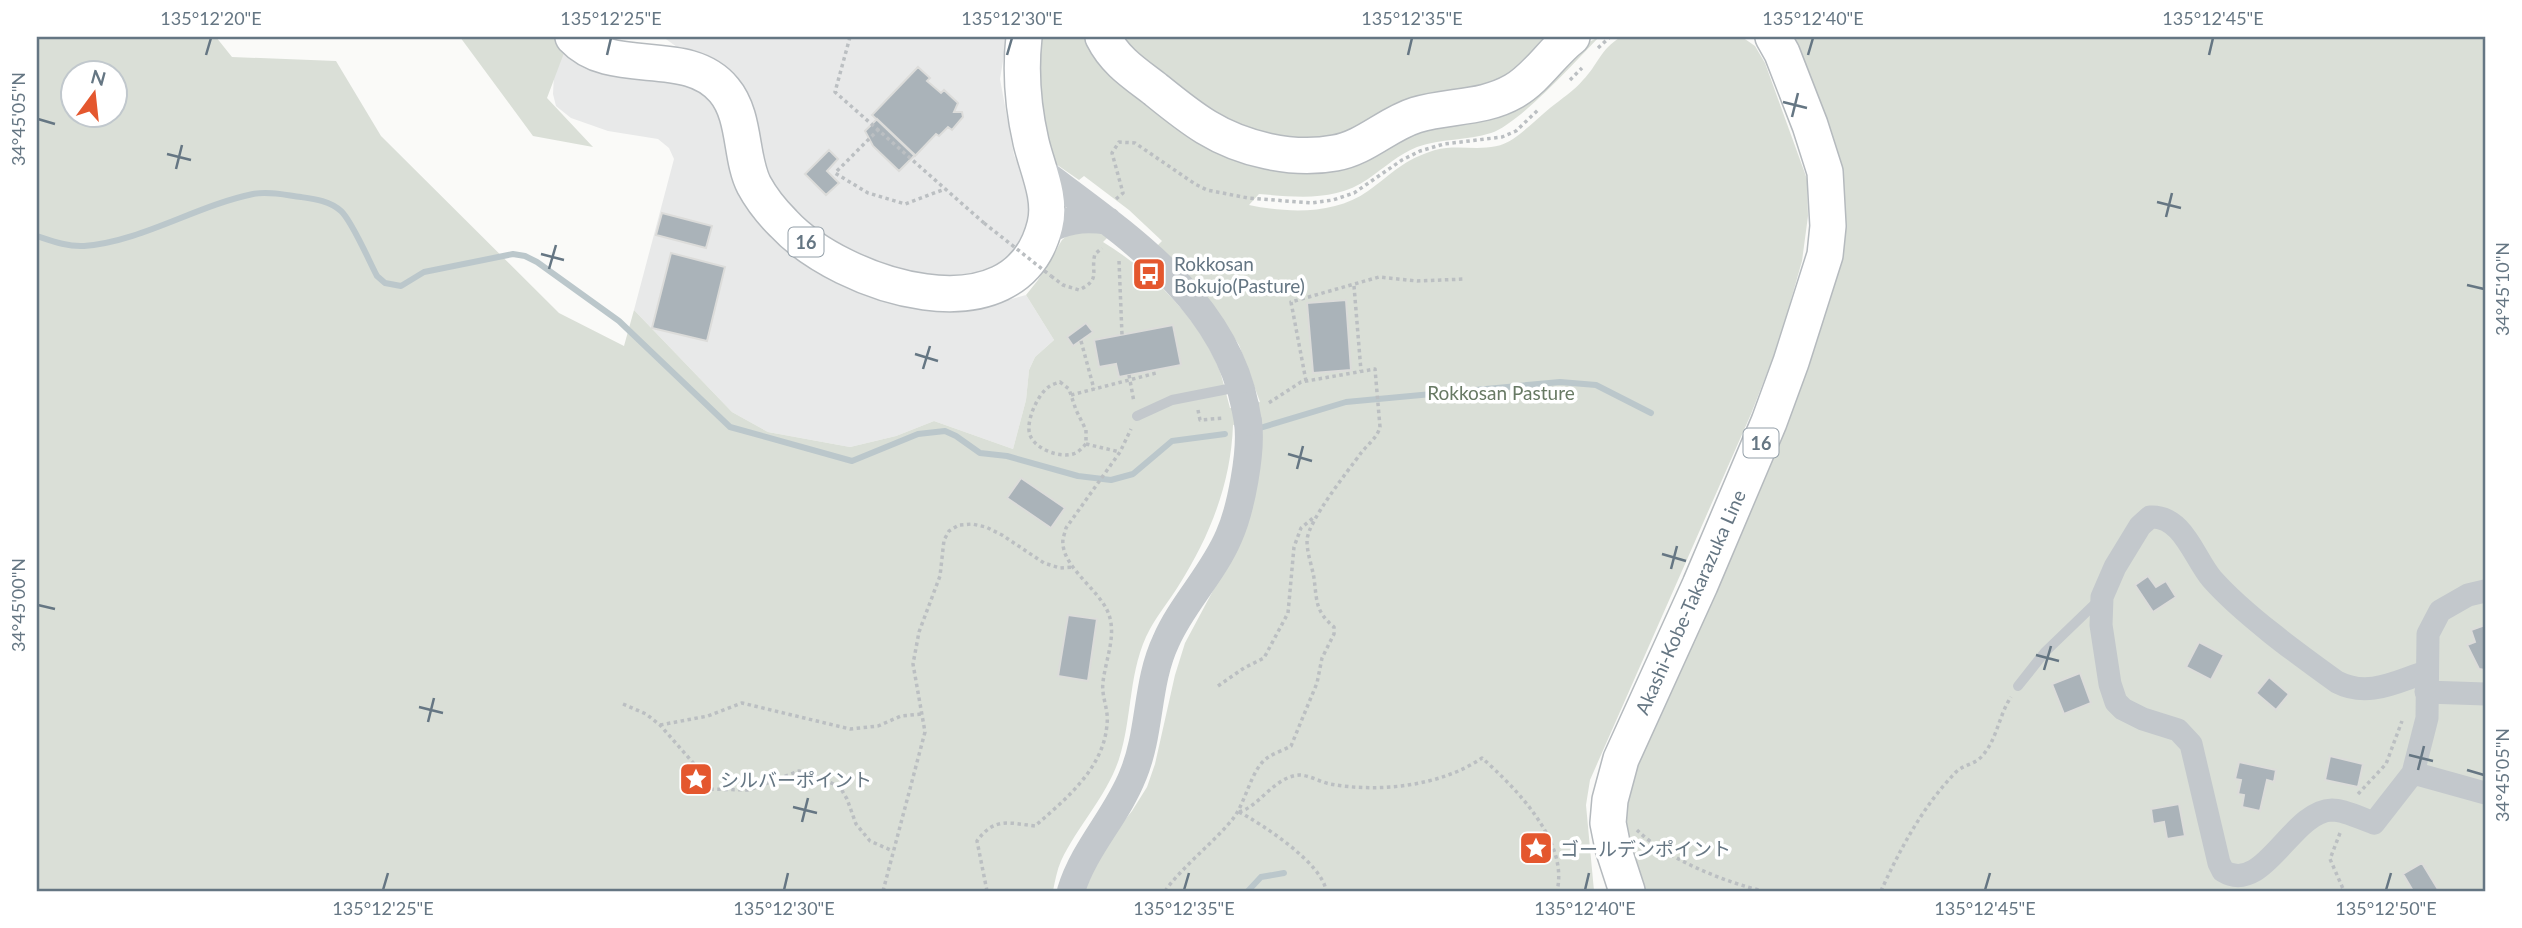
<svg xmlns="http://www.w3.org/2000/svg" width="2522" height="928" font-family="Lato,'Noto Sans JP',sans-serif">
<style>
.built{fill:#e8e9e9}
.green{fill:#dadfd7;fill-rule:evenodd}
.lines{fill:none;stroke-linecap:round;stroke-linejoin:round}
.stream{stroke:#bbc7cb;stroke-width:6}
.building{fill:#aab3b9;stroke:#dcdcda;stroke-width:2}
.primary-casing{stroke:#b5babe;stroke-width:38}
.path{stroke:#bbbfc2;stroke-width:3.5;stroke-dasharray:3.5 3.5;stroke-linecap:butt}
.service{stroke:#c3c8cc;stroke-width:10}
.minor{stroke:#c3c8cc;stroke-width:23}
.tertiary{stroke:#c3c8cc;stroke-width:28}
.primary{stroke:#fff;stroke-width:35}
.path-bridge{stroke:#bbbfc2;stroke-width:3.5;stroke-dasharray:3.5 3.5;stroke-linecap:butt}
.tertiary-bridge{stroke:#c3c8cc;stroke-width:28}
.ticks{fill:none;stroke:#657683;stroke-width:2.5}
.labels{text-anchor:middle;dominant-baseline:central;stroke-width:7;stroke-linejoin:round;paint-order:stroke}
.shield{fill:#fff;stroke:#939fa8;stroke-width:2}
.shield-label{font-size:18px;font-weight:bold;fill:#657683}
.poi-label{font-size:19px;fill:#657683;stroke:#fff;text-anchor:start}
.park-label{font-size:19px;fill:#687a64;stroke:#fff}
.street-label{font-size:19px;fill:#657683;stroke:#fff}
.neatline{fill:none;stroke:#657683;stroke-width:2.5}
.ticks-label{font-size:18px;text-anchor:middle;fill:#657683}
</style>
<rect width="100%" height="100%" fill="#fafaf8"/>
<path class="built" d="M663,37H1007L1000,79L1014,155L1025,181L1030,203L1029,219L1025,237L995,273L925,281L860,255L829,239L801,218L769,180L743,88L734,75L724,67L684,52Z
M562,51L668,75L715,96L757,208L959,306H986L1026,295L1054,340L1035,357L1029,370L1026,400L1013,449L934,421L896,436L850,447L768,432L732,412L634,310L674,159L669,148L658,139L608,131L571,118L556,106L553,94L554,75Z"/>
<path class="green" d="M37,37H216L232,57L336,61L381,136L559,313L624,346L634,310L732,412L768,432L850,447L896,436L934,421L1013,449L1026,400L1029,370L1035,357L1054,340L1026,295L1038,280L1062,240C1075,228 1093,231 1109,236L1103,242C1149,270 1196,315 1218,366C1223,379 1226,394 1230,408L1260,402L1239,345L1212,305L1156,247L1162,241L1129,210L1084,176L1079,180L1053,162L1042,141L1038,37H1554L1579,47L1599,37C1577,60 1519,124 1491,133C1467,141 1441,138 1417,147C1399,154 1384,168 1368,179C1335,202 1297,197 1259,194L1249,205C1287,213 1335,215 1368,191C1393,173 1403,160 1435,150C1461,143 1490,155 1513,139C1526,130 1538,118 1550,108C1561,99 1574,91 1583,80C1598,65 1600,49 1621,37H1742L1755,46L1765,63L1807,179L1808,216L1802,261L1779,342L1751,414L1590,780L1586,805L1594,891H1083L1094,858L1132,811L1147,787L1155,764L1175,675L1185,643L1231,557L1261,419L1233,425C1231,483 1210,536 1179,585C1170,600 1158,614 1150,629C1128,669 1133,716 1119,759C1107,796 1078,825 1061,861C1057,870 1055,881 1053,891H37ZM74,74H116V116H74Z
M460,37H575H570L547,98L593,147L533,136Z
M1787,37H2485V891H1635L1619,809L1831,280Z"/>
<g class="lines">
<path class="stream" d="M37,236C52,241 68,247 84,246C143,241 195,206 253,194C269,191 285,195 301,197C315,199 330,201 341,211C352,221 369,261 377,276L385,283L401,286L424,272L513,254L525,256L537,262L619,321L730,427L852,461L918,434L945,431L956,436L980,453L1007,456L1078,476L1111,480L1133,474L1172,441L1225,434
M1260,428L1346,402L1560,382L1596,385L1651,413
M1248,891L1261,877L1284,873"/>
</g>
<path class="building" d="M918,67L930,78L927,81L941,93L944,90L958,103L954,112H962L963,117L952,130L948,127L939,136L936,134L915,156L872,115Z
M877,119L915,155L899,171L873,146L865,131Z
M829,150L838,159L827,171L839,183L826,195L805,174Z
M662,213L712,226L706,248L656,235Z
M671,253L725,267L707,341L652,328Z
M1346,300L1351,370L1313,373L1307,303Z
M1086,323L1093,332L1073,346L1067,337Z
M1173,325L1181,365L1119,377L1116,364L1099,367L1094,340Z
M1021,478L1065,508L1051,528L1007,498Z
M2148,576L2156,587L2166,581L2176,597L2153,612L2135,585Z
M1068,615L1097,619L1088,681L1058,676Z
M2485,625V670L2479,669L2467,645L2475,642L2471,630Z
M2199,642L2224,655L2211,680L2186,667Z
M2080,673L2091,703L2064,714L2052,684Z
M2269,677L2289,694L2276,710L2256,693Z
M2330,756L2363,764L2358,787L2325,780Z
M2239,762L2276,770L2274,782L2267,780L2260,811L2242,807L2244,795L2238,794L2241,780L2235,779Z
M2179,804L2185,836L2167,839L2164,822L2153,824L2151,809Z
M2422,863L2439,891H2413L2403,874Z"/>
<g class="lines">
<g class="primary-casing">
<path id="primary" d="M573,37C612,79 687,45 724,90C746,116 740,158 754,185C761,198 773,213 783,223C841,286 1016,343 1045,225C1052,198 1037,168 1031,142C1023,107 1020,73 1024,37
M1103,37C1115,61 1134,73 1155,89C1171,102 1188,116 1206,127C1242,149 1292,161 1335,153C1365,148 1387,124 1416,115C1449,105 1483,109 1514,91C1537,78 1551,53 1572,37
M1627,891L1613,848L1608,823L1610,800L1621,759L1700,585L1769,422L1791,362L1825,255L1828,226L1825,172L1810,125L1782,53L1773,37"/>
</g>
<path class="path" d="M850,37L835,92L984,223
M1598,48L1610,37
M1570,80L1582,68
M879,129L835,173L868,193L905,204L945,189
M1116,199L1123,193L1112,153L1119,142L1135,143L1195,184L1207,190L1248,198L1312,203L1333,200L1354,193L1402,160L1420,151L1444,144L1502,137L1516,131L1539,109
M1119,261L1122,335
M1051,276L1063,285L1079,290C1102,279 1090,272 1095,254L1102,248
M1354,286L1361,371
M1081,341L1094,389
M1129,375L1134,402
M1306,381L1291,302L1379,277L1417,281L1465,279
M1060,382L1069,389L1076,410L1086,430V444C1082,448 1078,453 1073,454C1059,458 1035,449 1030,435C1025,422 1038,393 1050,386C1053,384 1057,383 1060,382Z
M1071,395L1156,373V370
M1198,410L1200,420L1224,418
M1086,444L1120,452
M1218,686L1244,668L1264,658L1288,613L1294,547L1301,528L1313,518
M623,704L646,714L660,725L702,773L708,789L749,790L799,771L810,773L840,787L847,799L856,824L870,841L893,851
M660,725L708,716L742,703L850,729L878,726L901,716L922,714
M2358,794L2386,764L2402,721
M1239,812C1260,806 1274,777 1299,775C1309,775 1320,782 1330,784C1379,793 1441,786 1482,758C1516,788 1569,842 1557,891
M1239,812C1262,824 1323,864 1326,891
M1637,830C1665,858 1724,882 1763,891
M2340,833L2330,859L2344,891
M883,891L925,732L913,664L919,632L940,576L944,540L949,531L959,525L972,524L986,527L1002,535L1044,563L1060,568L1074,567
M987,891L977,841C994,817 1009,823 1035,826C1066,799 1104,768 1107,724C1109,710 1101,696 1103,682C1106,657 1118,633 1107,610C1097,589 1064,567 1063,544C1062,539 1065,533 1066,528L1120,452L1131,429
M1165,891C1184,865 1211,845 1232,820C1246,803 1251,769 1267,758C1274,753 1284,750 1291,746L1317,683L1322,658L1334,634V627C1315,611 1317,601 1314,578C1312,566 1307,553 1307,541C1307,522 1348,471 1361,453C1368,444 1377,438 1380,427L1375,369L1301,382L1267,404
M1881,891C1900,849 1923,806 1956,772C1964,764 1975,765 1983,755C1997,739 1999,715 2011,697"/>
<path class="service" d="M1137,416L1172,400L1238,387
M2018,686L2045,652L2100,599"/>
<path class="minor" d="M2426,672C2395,682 2368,698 2337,682C2298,654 2243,614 2212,579C2194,558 2183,515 2150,517L2140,526L2115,567L2102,597L2101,625L2110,684L2116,702L2123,709L2143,719L2178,730L2191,744L2219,863L2223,871C2264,896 2291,811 2332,810C2345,810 2362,819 2374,823L2413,773L2427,718L2428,634L2440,611L2468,595L2485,591
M2426,692L2485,694
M2413,773L2485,793"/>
<path class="tertiary" d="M1037,168C1120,231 1223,296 1245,406
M1042,233C1063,220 1083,217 1108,221
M1071,891C1084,848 1117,816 1133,775C1151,732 1146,683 1166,641C1182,604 1213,574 1229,536C1241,509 1252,451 1248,422"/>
<use href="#primary" class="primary"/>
<path class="path-bridge" d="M984,223L1051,276"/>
<path class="tertiary-bridge" d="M1245,406L1248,422"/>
</g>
<path class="ticks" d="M206,55L211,38M607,55L611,38M1007,55L1012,38M1408,55L1412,38M1808,55L1813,38M2209,55L2213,38M1783,102L1807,108M1792,117L1798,93M38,119L55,124M167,154L191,160M176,169L182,145M2157,202L2181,208M2166,217L2172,193M541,254L564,260M549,269L556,245M2467,285L2484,289M915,354L938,361M923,369L930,346M1288,454L1312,461M1297,469L1303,446M1662,554L1686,561M1671,569L1677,546M38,605L55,609M2036,655L2059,661M2044,670L2051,646M419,707L443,713M428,722L434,698M2409,755L2433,761M2418,770L2424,746M2467,770L2484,775M793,807L817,813M802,822L808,798M383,890L388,873M784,890L788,873M1184,890L1189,873M1585,890L1589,873M1985,890L1990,873M2386,890L2391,873"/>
<defs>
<g id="bus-square" transform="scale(1.75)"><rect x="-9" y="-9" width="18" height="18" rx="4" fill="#e4572e" stroke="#fff"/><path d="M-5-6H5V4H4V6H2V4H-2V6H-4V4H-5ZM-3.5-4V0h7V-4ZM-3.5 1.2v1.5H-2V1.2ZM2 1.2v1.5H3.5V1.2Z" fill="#fff"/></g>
<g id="sight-square" transform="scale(1.75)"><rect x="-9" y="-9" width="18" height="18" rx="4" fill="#e4572e" stroke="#fff"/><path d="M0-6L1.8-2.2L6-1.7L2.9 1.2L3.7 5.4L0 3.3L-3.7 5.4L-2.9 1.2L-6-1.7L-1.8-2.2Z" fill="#fff"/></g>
</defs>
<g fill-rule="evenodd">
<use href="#bus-square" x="1149" y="274"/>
<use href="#sight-square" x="696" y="779"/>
<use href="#sight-square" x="1536" y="848"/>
</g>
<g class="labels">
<g class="shield">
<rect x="788.5" y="227.5" width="35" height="29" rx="5"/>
<rect x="1743.5" y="428.5" width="35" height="29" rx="5"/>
</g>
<g class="shield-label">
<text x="806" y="242">16</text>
<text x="1761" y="443">16</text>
</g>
<g class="poi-label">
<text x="1174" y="263">Rokkosan<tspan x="1174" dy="22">Bokujo(Pasture)</tspan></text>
<text x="720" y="779">シルバーポイント</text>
<text x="1560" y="848">ゴールデンポイント</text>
</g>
<g class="park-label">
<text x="1501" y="392">Rokkosan Pasture</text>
</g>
<g class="street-label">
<text transform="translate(1690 602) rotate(-66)">Akashi-Kobe-Takarazuka Line</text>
</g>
</g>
<rect width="2522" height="928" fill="none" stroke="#ffffff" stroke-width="77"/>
<g transform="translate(94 94) rotate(15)"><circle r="33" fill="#ffffff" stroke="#c1c8cd" stroke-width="2"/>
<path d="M0-5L12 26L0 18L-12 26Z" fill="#e4572e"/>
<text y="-10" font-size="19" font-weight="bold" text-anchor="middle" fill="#657683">N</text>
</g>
<rect x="38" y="38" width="2446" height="852" class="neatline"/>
<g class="ticks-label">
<text x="211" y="25">135°12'20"E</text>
<text x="611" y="25">135°12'25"E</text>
<text x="1012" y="25">135°12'30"E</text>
<text x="1412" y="25">135°12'35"E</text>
<text x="1813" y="25">135°12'40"E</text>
<text x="2213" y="25">135°12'45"E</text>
<text transform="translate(19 119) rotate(-90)" y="6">34°45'05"N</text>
<text transform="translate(2503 289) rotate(-90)" y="6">34°45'10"N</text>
<text transform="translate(19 605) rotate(-90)" y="6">34°45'00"N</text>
<text transform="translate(2503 775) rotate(-90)" y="6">34°45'05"N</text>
<text x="383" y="915">135°12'25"E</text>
<text x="784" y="915">135°12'30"E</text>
<text x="1184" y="915">135°12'35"E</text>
<text x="1585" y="915">135°12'40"E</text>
<text x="1985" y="915">135°12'45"E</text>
<text x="2386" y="915">135°12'50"E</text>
</g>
</svg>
